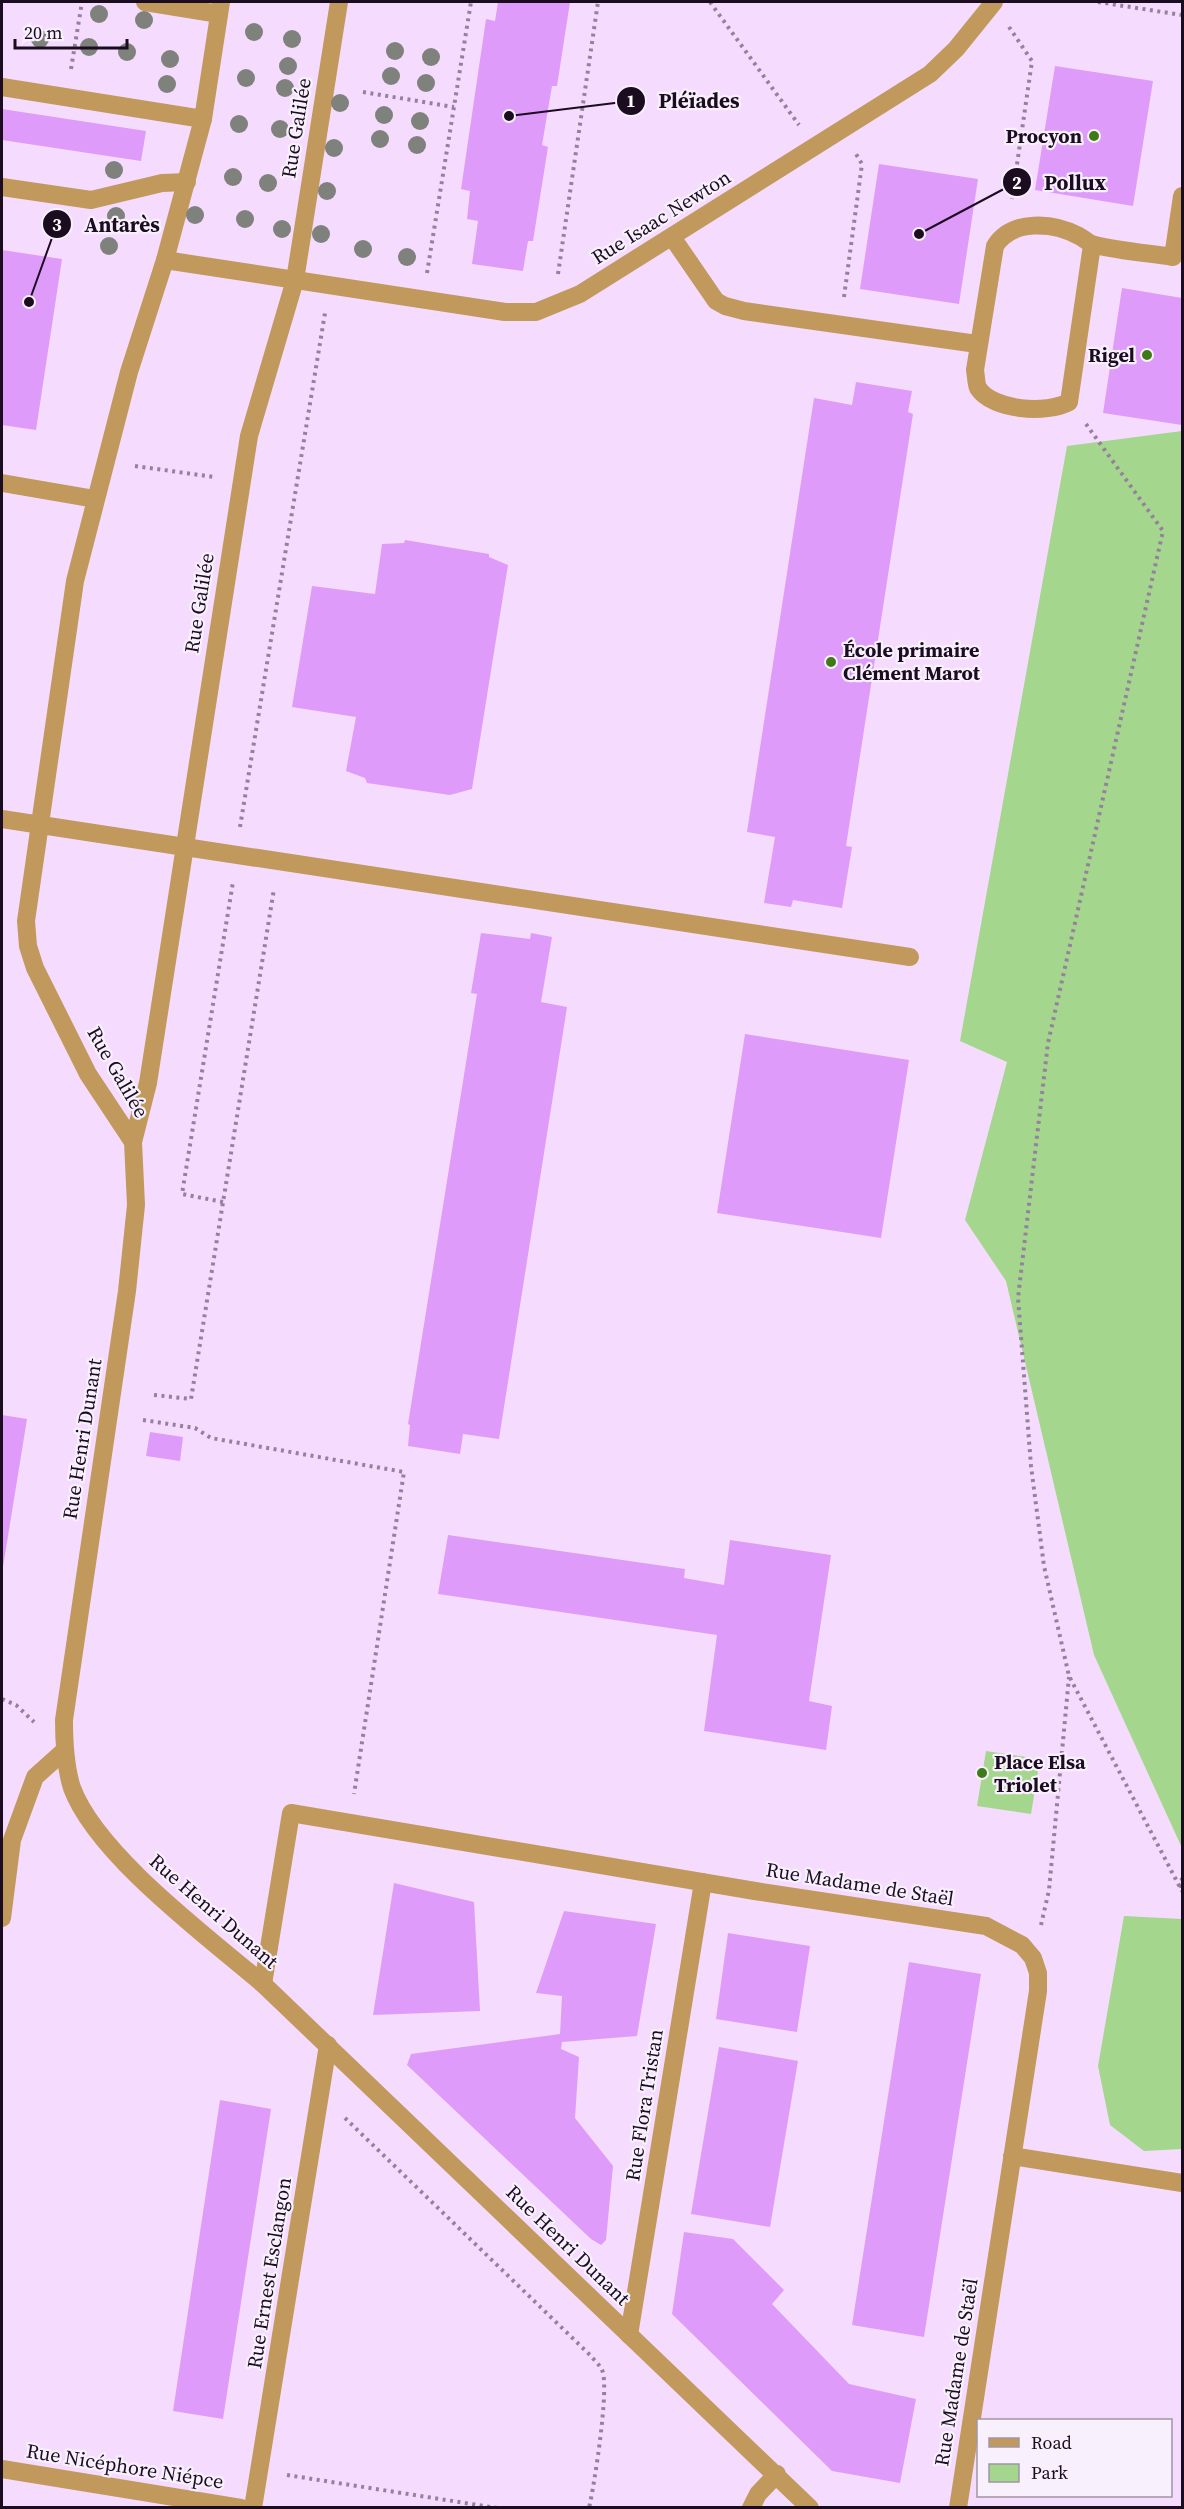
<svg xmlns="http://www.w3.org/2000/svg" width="1184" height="2509" font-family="'Source Serif 4',serif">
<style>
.green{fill:#a4d68d}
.building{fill:#df9bf9}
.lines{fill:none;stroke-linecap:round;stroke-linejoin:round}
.path{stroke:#96819d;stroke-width:4;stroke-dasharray:3 4.5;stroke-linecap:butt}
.service{stroke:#c2995c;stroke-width:18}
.minor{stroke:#c2995c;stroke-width:18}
.tertiary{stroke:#c2995c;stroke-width:18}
.tree{fill:#7f817c}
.poi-dot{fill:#3e7a15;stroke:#f8f0fc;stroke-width:2}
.labels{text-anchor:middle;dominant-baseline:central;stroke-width:4.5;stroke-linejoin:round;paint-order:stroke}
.street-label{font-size:20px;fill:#1b0c20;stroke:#f8f0fc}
.poi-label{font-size:20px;font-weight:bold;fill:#1b0c20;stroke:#f8f0fc;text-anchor:end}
.leader{fill:none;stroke:#1b0c20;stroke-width:2}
.callout-dot{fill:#1b0c20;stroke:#f8f0fc;stroke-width:2}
.mark-label{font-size:18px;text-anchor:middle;font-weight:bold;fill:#fff}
.callout-label{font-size:21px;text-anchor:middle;font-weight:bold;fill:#1b0c20;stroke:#f8f0fc;stroke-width:4.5;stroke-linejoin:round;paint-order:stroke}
</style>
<rect width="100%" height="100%" fill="#f5dcff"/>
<path class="green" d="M1182,431V1848L1094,1655L1006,1281L965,1220L1007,1062L960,1041L1067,446Z
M986,1751L1040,1759L1031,1814L977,1806Z
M1124,1916L1182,1919V2149L1144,2151L1110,2125L1098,2066Z"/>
<path class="building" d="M498,2H570L557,86H552L542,145L548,147L533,241H528L523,271L472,264L478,221L467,219L470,191L461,189L486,19L495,21Z
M1055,66L1153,81L1133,206L1035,190Z
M2,109L146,131L141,161L2,140Z
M879,164L978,179L959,304L860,289Z
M2,250L62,259L36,430L2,425Z
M1122,288L1182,298V425L1103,413Z
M856,382L912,391L908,412L913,414L846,846L852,847L842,908L793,900L791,907L764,903L775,837L747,832L814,398L852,405Z
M405,540L489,554V557L508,565L472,789L450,795L367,783L365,778L346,771L356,717L292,707L312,586L375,594L382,544L404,543Z
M481,933L530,939L531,933L552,937L541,1002L567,1007L499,1439L463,1434L460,1454L408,1446L410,1425L408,1424L477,994L471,993Z
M745,1034L909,1060L881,1238L717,1213Z
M2,1415L27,1419L3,1567H2Z
M150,1432L183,1437L180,1461L146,1456Z
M448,1535L685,1569L684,1578L724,1585L730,1540L831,1555L809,1701L832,1706L826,1750L704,1731L717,1635L438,1594Z
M394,1883L474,1902L480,2011L373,2015Z
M564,1911L656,1924L637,2036L562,2042L561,2049L579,2057L575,2118L613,2166L606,2240L601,2245L591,2239L407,2065L411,2054L560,2034L562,1996L536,1993Z
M728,1933L810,1946L797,2032L716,2019Z
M909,1962L981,1974L924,2337L852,2325Z
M719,2047L798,2061L770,2227L691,2214Z
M220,2100L271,2109L223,2419L173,2411Z
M684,2232L733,2239L784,2290L772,2304L849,2384L916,2399L900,2483L832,2471L672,2314Z"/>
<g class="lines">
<path class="path" d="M710,2L799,125
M1098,2L1182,15
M1009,27L1032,61L1012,199
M71,69L82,2
M363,92L454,107
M427,273L471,2
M558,274L598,2
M844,297L862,164L856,154
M1086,424L1163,531L1048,1043L1018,1298L1031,1466L1044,1566L1069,1676L1182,1891
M135,466L214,477
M240,827L325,313
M223,1202L182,1194L233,882
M154,1395L191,1399L274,889
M143,1420L195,1428L211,1438L404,1472L354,1794
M2,1699L16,1705L34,1722
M1181,1888L1182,1878
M1041,1925L1049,1890L1069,1677
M345,2118L590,2355C594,2360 600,2365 602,2370C610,2386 594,2487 589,2508
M287,2475L497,2508"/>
<path class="service" d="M145,2L219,14
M2,87L203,119
M2,187L91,200L162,183L187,182
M672,237L716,301L725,306L744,311L977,344
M1092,245L1069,402C1047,414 993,411 978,388C976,383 976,375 975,370L995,246C1012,219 1053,222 1079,236C1085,239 1089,244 1095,245C1120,251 1147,253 1173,257L1182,196
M2,483L95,499
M185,847L910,957"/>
<path class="minor" d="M165,260L505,312H536L580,294L930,74L956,49L994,2
M2,819L185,847
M2,1918L12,1840L35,1777L64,1751
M263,1984L291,1813L755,1891L986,1926L1022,1945L1033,1958L1038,1973V1991L958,2508
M1012,2156L1182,2183
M629,2335L703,1882
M2,2469L241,2508
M253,2508L328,2045
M751,2508L758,2494L777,2474"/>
<path class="tertiary" d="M339,2L295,280L249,436L148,1083L133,1142L136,1205L127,1291L64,1720C64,1743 65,1766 72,1788C97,1855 208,1937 263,1984L810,2508
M133,1142L88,1074L35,968L28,946L26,921L75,581L129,372L165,260L203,119L221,2"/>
</g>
<g class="tree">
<circle cx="99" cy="14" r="9"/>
<circle cx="144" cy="20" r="9"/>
<circle cx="254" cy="32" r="9"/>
<circle cx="40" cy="39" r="9"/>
<circle cx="292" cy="39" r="9"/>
<circle cx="89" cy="47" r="9"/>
<circle cx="395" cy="51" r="9"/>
<circle cx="127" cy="52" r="9"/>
<circle cx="431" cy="57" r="9"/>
<circle cx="170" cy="59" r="9"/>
<circle cx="288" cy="66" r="9"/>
<circle cx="391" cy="76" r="9"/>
<circle cx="246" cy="78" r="9"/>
<circle cx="426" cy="83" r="9"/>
<circle cx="167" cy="84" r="9"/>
<circle cx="285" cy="88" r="9"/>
<circle cx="340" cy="103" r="9"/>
<circle cx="384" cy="115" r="9"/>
<circle cx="420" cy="121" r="9"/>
<circle cx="239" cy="124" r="9"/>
<circle cx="280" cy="129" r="9"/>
<circle cx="380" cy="139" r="9"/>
<circle cx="417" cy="145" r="9"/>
<circle cx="334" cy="148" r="9"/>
<circle cx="114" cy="170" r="9"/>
<circle cx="233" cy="177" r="9"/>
<circle cx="268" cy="183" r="9"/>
<circle cx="327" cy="191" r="9"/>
<circle cx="195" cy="215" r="9"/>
<circle cx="116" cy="216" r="9"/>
<circle cx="245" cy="219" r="9"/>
<circle cx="282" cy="229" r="9"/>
<circle cx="321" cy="234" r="9"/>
<circle cx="109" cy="246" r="9"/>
<circle cx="363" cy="249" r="9"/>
<circle cx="407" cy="257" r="9"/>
</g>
<g class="poi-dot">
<circle cx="1094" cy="136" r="6"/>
<circle cx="1147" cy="355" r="6"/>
<circle cx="831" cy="662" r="6"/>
<circle cx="982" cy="1773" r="6"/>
</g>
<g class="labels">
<g class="street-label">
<text transform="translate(296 128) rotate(-81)">Rue Galilée</text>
<text transform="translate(661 217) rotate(-32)">Rue Isaac Newton</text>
<text transform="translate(199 603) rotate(-81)">Rue Galilée</text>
<text transform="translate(118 1072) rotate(60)">Rue Galilée</text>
<text transform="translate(82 1439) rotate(-81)">Rue Henri Dunant</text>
<text transform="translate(860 1884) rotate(9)">Rue Madame de Staël</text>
<text transform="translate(214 1911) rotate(41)">Rue Henri Dunant</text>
<text transform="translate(644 2105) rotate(-81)">Rue Flora Tristan</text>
<text transform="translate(568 2245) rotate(44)">Rue Henri Dunant</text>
<text transform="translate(269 2273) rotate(-81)">Rue Ernest Esclangon</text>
<text transform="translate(956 2372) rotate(-81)">Rue Madame de Staël</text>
<text transform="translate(125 2466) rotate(9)">Rue Nicéphore Niépce</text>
</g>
<g class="poi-label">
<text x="1082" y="136">Procyon</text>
<text x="1135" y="355">Rigel</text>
<text x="843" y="650" text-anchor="start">École primaire<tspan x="843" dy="23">Clément Marot</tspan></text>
<text x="994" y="1762" text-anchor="start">Place Elsa<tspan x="994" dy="23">Triolet</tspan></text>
</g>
</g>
<path class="leader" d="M509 116L631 101M919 234L1017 182M29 302L57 224"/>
<g class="callout-dot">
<circle cx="509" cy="116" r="6"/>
<circle cx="919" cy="234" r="6"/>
<circle cx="29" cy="302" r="6"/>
<circle cx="631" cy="101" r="15"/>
<circle cx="1017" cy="182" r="15"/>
<circle cx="57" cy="224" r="15"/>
</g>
<g class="mark-label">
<text x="631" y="107">1</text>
<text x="1017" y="189">2</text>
<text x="57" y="231">3</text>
</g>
<g class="callout-label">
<text x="699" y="108">Pléïades</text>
<text x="1075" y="190">Pollux</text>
<text x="122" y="232">Antarès</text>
</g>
<rect width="1184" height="2509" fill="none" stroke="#1b0c20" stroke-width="6"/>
<rect x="977" y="2419" width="195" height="78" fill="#f8f0fc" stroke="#a095a4" stroke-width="1.5"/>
<rect x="989" y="2438" width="30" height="9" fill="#c2995c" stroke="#a095a4" stroke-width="1.5"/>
<text x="1031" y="2449" font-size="18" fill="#1b0c20">Road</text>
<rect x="989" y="2464" width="30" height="18" fill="#a4d68d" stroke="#a095a4" stroke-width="1.5"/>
<text x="1031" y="2479" font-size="18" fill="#1b0c20">Park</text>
<path d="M15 39v9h112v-9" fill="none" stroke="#1b0c20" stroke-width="3"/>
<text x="24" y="39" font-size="18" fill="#1b0c20" stroke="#f8f0fc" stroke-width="4.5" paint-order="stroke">20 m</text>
</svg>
